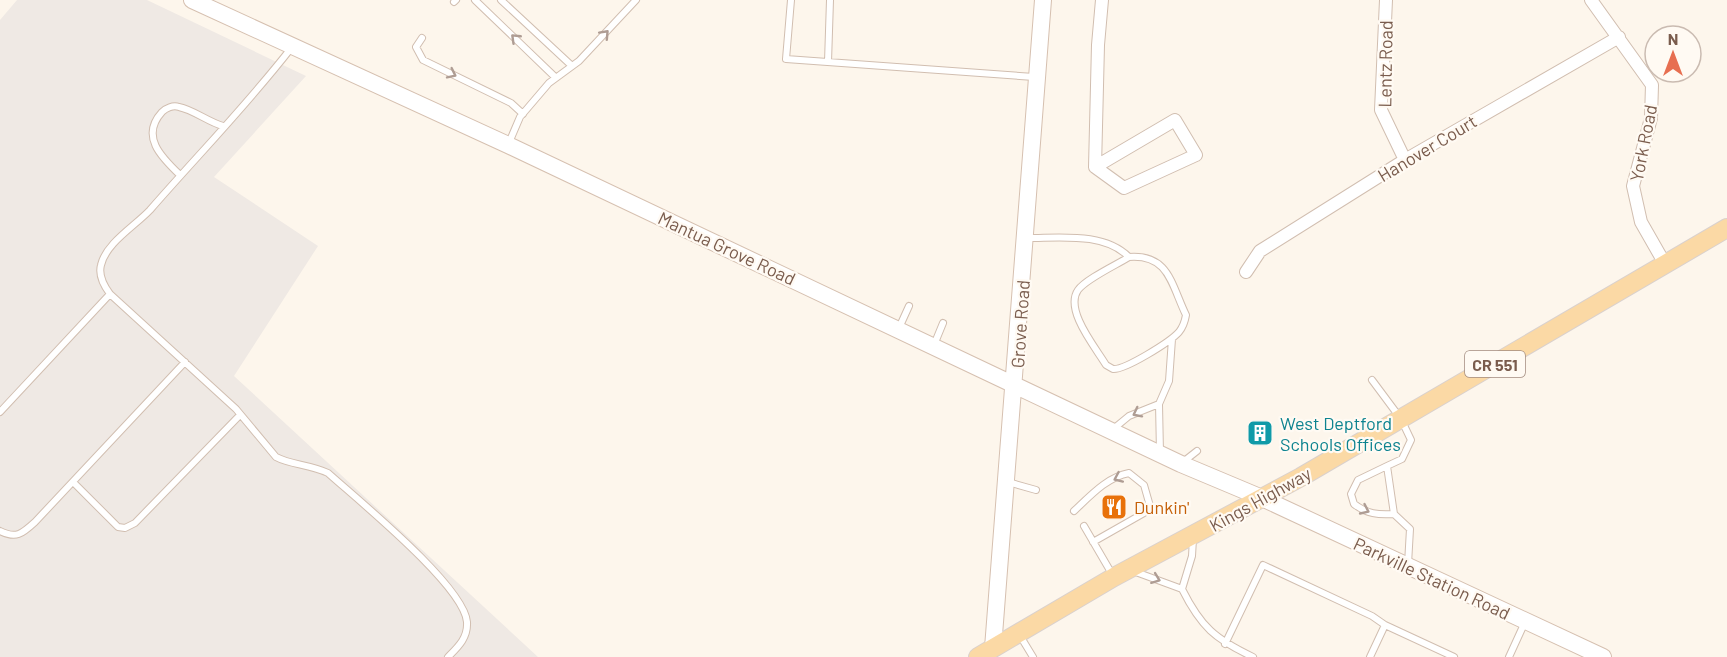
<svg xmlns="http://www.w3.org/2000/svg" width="1727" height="657" font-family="Barlow,sans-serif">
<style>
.industrial{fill:#efe9e4}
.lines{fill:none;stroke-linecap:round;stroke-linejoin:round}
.lane-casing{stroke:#d1beb0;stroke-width:8}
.street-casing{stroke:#d1beb0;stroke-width:14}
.secondary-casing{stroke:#d6c0b0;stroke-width:18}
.primary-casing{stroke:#dad1cd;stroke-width:20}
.lane{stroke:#fff;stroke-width:6}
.street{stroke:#fff;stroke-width:12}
.secondary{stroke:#fff;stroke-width:16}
.primary{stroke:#fbd9a5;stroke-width:18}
.oneway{stroke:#af9d94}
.labels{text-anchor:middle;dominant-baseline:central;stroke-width:4.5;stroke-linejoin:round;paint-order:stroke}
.shield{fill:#fffaf3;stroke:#a28b7f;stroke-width:1.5}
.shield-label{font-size:16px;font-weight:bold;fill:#7a5c4d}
.street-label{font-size:18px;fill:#7a5c4d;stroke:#fffaf3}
.culture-label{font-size:18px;fill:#0d838f;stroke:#fffaf3;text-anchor:start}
.food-label{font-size:18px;fill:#c56008;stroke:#fffaf3;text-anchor:start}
</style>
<rect width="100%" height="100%" fill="#fdf6ec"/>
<path class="industrial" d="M17,0H147L306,76L214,177L318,246L234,376L538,657H0V20Z"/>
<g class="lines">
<g class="lane-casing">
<path id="lane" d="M475,0L555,77
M501,0L572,66
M791,0L786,59L1034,77
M454,2L456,0
M422,38L416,47L423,60L511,103L523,114
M292,47C248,104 197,156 150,210C135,226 106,243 101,265C98,276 104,286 110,294L236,409L276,457C291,465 309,464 328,473C358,500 464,586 467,622C468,638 458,647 448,657
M828,62L830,0
M508,145L520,117L549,83L579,61L636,0
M180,175C161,157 140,136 162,112C166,108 173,105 179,107C194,110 208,122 223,126
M1027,238C1061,238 1104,232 1129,257C1116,265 1086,279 1078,290C1064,310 1096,348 1106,365L1113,369C1125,370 1170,342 1179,332C1183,327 1185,321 1186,315C1171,284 1169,254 1129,257
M899,328L909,306
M934,345L943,323
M1372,380L1401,419L1411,440L1402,459L1387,466L1394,514L1410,529L1408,564
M1159,404L1169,381L1172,339
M0,412L110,294
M1112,430L1129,416L1159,404L1160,453
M1183,462L1197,451
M1387,466L1358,480L1351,494L1354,504C1367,514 1378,515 1394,514
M73,482L118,527L125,528L135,523L240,415
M1008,482L1036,490
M1074,511C1090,496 1107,477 1129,473L1144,485L1150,506L1144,513L1093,542
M1084,526L1112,574
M0,531C16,539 22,534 35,522L185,362
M1193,539L1192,556L1182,589C1201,627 1215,639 1253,657
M1133,571L1182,589
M1019,634L1033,657
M1225,644L1263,565L1372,616L1385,625
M1370,657L1385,625L1454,657
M1509,657L1525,622"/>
</g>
<g class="street-casing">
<path id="street" d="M1386,0L1381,110L1405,160
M1591,0L1652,85L1651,118L1633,186L1641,222L1665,264
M1175,120L1196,155L1124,188L1095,167Z
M1095,167L1098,45L1102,0
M1246,272L1260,251L1405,160L1619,37"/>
</g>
<g class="secondary-casing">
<path id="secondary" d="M192,0L508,145L1181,464L1262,498L1603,657
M993,648L1043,0"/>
</g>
<g class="primary-casing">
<path id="primary" d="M978,657L1114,577L1301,477L1727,228"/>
</g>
<use href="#lane" class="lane"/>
<use href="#street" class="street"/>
<use href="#secondary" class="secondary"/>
<use href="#primary" class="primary"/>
</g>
<defs><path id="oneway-chevron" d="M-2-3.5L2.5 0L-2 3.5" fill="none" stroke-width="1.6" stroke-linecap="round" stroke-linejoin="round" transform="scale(1.5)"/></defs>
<g class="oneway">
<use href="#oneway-chevron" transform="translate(605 34) rotate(-47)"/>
<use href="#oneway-chevron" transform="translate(515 38) rotate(-136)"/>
<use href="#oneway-chevron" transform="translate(452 74) rotate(26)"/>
<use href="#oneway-chevron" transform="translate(1137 413) rotate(153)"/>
<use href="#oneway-chevron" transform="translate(1118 478) rotate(156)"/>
<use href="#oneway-chevron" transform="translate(1365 510) rotate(25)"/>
<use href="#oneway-chevron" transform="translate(1156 579) rotate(21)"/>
</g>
<defs>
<g id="building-square" transform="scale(1.35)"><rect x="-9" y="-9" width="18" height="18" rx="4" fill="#0f9aa8" stroke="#fffaf3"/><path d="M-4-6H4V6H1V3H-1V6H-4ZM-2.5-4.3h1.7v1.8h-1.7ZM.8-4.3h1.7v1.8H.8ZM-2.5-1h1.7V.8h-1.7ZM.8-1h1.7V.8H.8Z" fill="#fff"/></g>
<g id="restaurant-square" transform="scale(1.35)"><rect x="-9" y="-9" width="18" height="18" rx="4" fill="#e8710a" stroke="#fffaf3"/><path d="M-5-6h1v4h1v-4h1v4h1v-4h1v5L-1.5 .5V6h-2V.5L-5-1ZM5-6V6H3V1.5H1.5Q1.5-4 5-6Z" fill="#fff"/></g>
</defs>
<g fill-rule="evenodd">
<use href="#building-square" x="1260" y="433"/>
<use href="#restaurant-square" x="1114" y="507"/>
</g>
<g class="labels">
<rect class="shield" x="1465" y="351" width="60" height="26" rx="4.5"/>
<g class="shield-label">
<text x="1495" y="364">CR 551</text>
</g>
<g class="street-label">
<text transform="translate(1385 64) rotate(-89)">Lentz Road</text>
<text transform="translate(1643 143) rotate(-79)">York Road</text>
<text transform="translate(1427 148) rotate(-31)">Hanover Court</text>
<text transform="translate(727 248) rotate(25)">Mantua Grove Road</text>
<text transform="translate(1020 324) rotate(-86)">Grove Road</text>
<text transform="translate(1260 499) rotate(-29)">Kings Highway</text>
<text transform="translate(1432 578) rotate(25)">Parkville Station Road</text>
</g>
<g class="culture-label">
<text x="1280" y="423">West Deptford<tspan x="1280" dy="21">Schools Offices</tspan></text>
</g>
<g class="food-label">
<text x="1134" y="507">Dunkin'</text>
</g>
</g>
<g transform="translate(1673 54)"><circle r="28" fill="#fffaf3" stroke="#cabbb1" stroke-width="1.5"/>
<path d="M0-4.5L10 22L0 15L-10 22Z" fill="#e76f51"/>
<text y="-9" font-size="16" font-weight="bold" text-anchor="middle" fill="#7a5c4d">N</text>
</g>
</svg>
